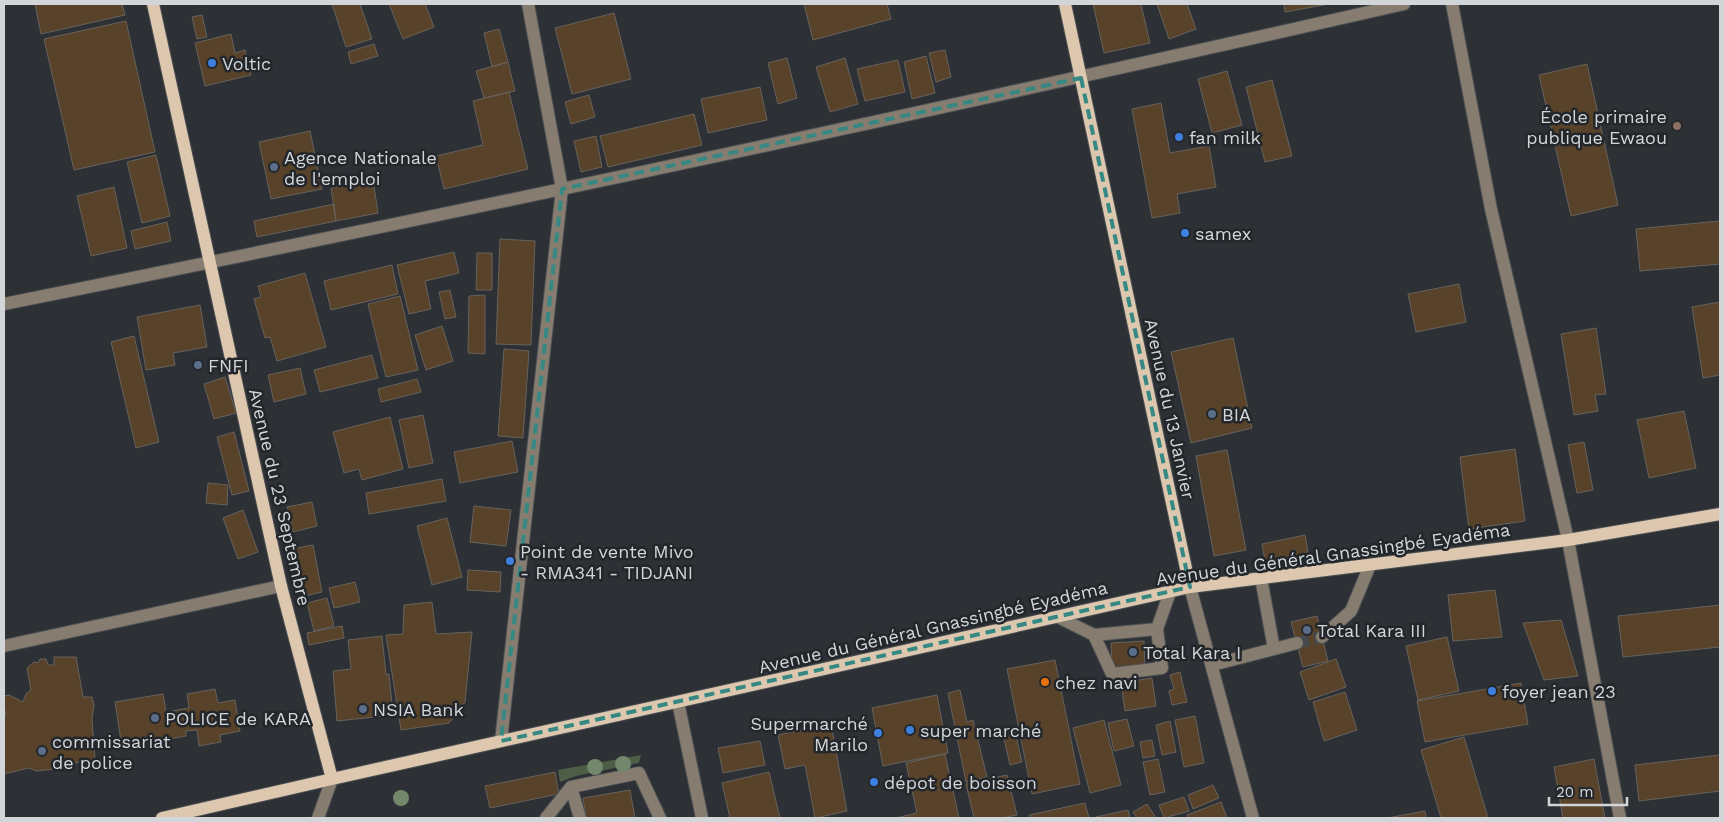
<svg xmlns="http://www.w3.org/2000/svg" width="1724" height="822" font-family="'Work Sans',sans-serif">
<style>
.green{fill:#4e5d46}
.building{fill:#584229;stroke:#67625d}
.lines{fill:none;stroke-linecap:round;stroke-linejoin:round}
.minor-tunnel{stroke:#464a4e;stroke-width:12;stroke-dasharray:12 6;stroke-linecap:butt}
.minor-casing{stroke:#4b4f53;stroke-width:14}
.major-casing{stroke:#4b4f53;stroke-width:14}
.minor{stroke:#867c70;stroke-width:12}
.major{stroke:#ddc8af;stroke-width:12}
.tree{fill:#73876c}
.marked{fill:none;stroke:#368983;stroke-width:4;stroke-dasharray:10 6;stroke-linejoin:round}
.shop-dot{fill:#3f7fe0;stroke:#23272b;stroke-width:2}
.education-dot{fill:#8d6e63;stroke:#23272b;stroke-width:2}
.service-dot{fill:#5c6f8a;stroke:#23272b;stroke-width:2}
.food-dot{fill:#e8710a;stroke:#23272b;stroke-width:2}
.labels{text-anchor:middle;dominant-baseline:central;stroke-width:5;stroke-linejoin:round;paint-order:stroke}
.poi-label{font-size:18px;fill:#d3d6d9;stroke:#23272b;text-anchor:start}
.street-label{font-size:18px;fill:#d3d6d9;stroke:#23272b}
</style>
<rect width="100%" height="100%" fill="#2d3135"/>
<path class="green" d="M641,755L639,763L576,776L560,782L558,770Z"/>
<path class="building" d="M35,4H122L125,15L41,34Z
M332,4H360L372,39L346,47Z
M389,4H425L434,27L403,39Z
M804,4H887L891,19L813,40Z
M1093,4H1141L1150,43L1104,53Z
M1157,4H1187L1196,29L1169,39Z
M1284,4H1329L1285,12Z
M614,13L631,79L572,94L555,28Z
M202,15L207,37L197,39L192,17Z
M126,21L155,152L74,170L44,39Z
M499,29L508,62L492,67L484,33Z
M231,34L235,53L245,50L251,75L205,86L195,43Z
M374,44L378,56L351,64L348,52Z
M945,50L951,77L936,82L929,53Z
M926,56L935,93L912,99L904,62Z
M787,58L797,98L778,104L768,63Z
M845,58L858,104L830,112L816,67Z
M898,60L905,92L865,101L857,69Z
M508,62L515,91L484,98L476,71Z
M1587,64L1618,205L1571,216L1539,75Z
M1227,71L1242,125L1212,133L1198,79Z
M1272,80L1292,156L1265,162L1246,87Z
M760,87L767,120L708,133L701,99Z
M509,92L528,169L444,189L436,156L483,145L473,101Z
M589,95L595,117L571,124L565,102Z
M1161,103L1170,153L1209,146L1216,187L1177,194L1180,213L1152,218L1132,109Z
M694,114L702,145L608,167L600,136Z
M310,131L322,189L271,199L259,142Z
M596,136L602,167L581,172L574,141Z
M156,155L170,216L142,223L127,162Z
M373,180L378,213L336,221L331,188Z
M114,187L127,248L91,256L77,196Z
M334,204L336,221L257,237L254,221Z
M1720,221V264L1640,271L1636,229Z
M167,222L171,241L135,249L131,231Z
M500,239L535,241L531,345L496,344Z
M454,252L459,273L425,281L431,309L409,314L397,265Z
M477,253H492V290H476Z
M392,265L398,294L331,310L324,281Z
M305,273L326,347L277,361L270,337L265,338L254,299L261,297L258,286Z
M1459,284L1466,322L1416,332L1408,294Z
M450,290L456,317L445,319L439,292Z
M485,295V354L468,353L469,296Z
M400,296L418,370L386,377L368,304Z
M1720,302V375L1703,378L1692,307Z
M200,305L207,347L173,353L175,365L146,370L137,317Z
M442,326L453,361L426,370L415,335Z
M1596,328L1606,394L1595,395L1598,411L1574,415L1561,334Z
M134,336L159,442L136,448L111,342Z
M1233,338L1252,428L1191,443L1171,352Z
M504,349L529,351L523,438L498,436Z
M372,355L378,378L320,392L314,370Z
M300,368L306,394L274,402L268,375Z
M225,377L236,413L214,419L204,384Z
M417,379L421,392L381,402L378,389Z
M1684,411L1696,468L1649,478L1637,420Z
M423,415L433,463L409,468L399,420Z
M390,417L403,469L362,480L359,469L344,473L333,432Z
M234,432L249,491L232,495L217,437Z
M512,441L518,472L460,483L454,452Z
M1584,442L1593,490L1577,493L1568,445Z
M1515,449L1525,521L1469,529L1460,457Z
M1227,450L1246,550L1214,556L1196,456Z
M442,479L446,501L369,514L366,493Z
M208,483L228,485L227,505L206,503Z
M312,502L317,526L293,532L287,507Z
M474,506L511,510L506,546L470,542Z
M243,510L258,552L238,559L223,518Z
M447,518L462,577L432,585L417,526Z
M1305,535L1309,557L1266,566L1262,544Z
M313,545L322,592L300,597L290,549Z
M468,570L501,572L500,592L467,590Z
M355,582L360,602L334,608L329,588Z
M1495,590L1502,637L1453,641L1448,595Z
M327,598L334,626L314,631L307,603Z
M432,602L436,634L472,632L465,702L449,723L401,730L386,635L403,634L404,605Z
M1720,605V647L1623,657L1618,616Z
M1317,616L1328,661L1303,667L1291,622Z
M1561,620L1578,676L1544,680L1523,623Z
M342,626L344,638L309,645L307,633Z
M382,636L386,675L389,674L393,715L337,721L333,671L351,669L348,640Z
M1447,637L1459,691L1418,700L1406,646Z
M1144,641L1145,668L1112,670L1111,643Z
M54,657H76L83,697H92L94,705L92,719L95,759L76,763L66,761L64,768L37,771L28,768L4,774V720L6,712L4,709V696L9,695L23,702L26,694L31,690L27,668L34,662L38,663L40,659H46L48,665H54Z
M1336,659L1346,687L1309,700L1300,672Z
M1055,660L1080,784L1032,794L1007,669Z
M1180,672L1187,702L1172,705L1169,691L1174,689L1170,675Z
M1152,678L1156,706L1125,711L1121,683Z
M1521,683L1528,724L1425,742L1417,701Z
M215,689L218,703L235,700L240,731L220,735L221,742L199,746L197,730L186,731V736L122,747L115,702L163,694L166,712L189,708L187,694Z
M960,690L967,722L973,720L987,777L966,782L948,693Z
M1345,692L1357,730L1324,741L1313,702Z
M937,695L948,753L883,766L872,708Z
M1195,716L1204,763L1184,767L1175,720Z
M1127,719L1134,746L1114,751L1108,723Z
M1104,720L1121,785L1090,793L1073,728Z
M1170,721L1176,752L1162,755L1156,725Z
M831,724L847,811L815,818L805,765L785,769L778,735Z
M1014,727L1022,762L1010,765L1002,730Z
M1464,737L1488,818H1441L1421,750Z
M1152,740L1155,756L1143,758L1140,742Z
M760,741L765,765L723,773L718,748Z
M945,754L959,818H896L917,813L906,763Z
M1720,755V791L1639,801L1635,765Z
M1158,759L1165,792L1150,795L1143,762Z
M1594,759L1605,818H1563L1554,767Z
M555,772L559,794L490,808L485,786Z
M769,772L780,818H730L722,783Z
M1007,775L1017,815L1002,818H974L966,784Z
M1213,785L1219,798L1193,809L1188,795Z
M630,790L635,818H586L583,798Z
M1184,797L1189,811L1164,818L1159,805Z
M1221,802L1227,818H1189L1187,815Z
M1085,803L1089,818H1030L1029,815Z
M1147,804L1156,818H1137L1133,812Z
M1128,810L1130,818H1097L1096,817Z
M1425,811L1426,818H1387Z"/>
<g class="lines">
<path class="minor-tunnel" d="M1297,643L1322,637"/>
<g class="minor-casing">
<path id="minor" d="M1452,4L1491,209L1568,540L1620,818
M4,304C472,210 939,110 1404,4
M1190,587L1253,818
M1058,617L1094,635L1157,629L1170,592
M1094,635L1112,674L1162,668L1157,629
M1322,637L1351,611L1370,565
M4,646L281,586
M1274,649L1297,643
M1212,665L1274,649L1261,578
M678,702L702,818
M501,741L562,189L528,4
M571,787L580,818
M318,818L332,779
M546,818L571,787L639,773L660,818"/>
</g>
<g class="major-casing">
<path id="major" d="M153,4L281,586L332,779
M1065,4L1190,587
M162,818L332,779L1190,587L1568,540L1720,514"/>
</g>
<use href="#minor" class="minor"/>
<use href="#major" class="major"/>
</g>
<g class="tree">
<circle cx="623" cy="764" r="8"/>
<circle cx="595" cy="767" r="8"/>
<circle cx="401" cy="798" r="8"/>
</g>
<path class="marked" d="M1081,78L1190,587L501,741L562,189Z"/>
<g class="shop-dot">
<circle cx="212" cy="63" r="5"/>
<circle cx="1179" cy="137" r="5"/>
<circle cx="1185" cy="233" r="5"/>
<circle cx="510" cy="561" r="5"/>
<circle cx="1492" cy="691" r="5"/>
<circle cx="910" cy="730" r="5"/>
<circle cx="878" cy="733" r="5"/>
<circle cx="874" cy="782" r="5"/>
</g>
<circle class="education-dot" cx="1677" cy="126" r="5"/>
<g class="service-dot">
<circle cx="274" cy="167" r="5"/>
<circle cx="198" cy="365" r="5"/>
<circle cx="1212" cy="414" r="5"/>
<circle cx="1307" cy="630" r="5"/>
<circle cx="1133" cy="652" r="5"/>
<circle cx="363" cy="709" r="5"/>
<circle cx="155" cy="718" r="5"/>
<circle cx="42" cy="751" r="5"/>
</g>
<circle class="food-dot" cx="1045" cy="682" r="5"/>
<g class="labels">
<g class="poi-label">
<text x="222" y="63">Voltic</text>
<text x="1667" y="116" text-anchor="end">École primaire<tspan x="1667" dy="21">publique Ewaou</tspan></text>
<text x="1189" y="137">fan milk</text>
<text x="284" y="157">Agence Nationale<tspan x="284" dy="21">de l'emploi</tspan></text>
<text x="1195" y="233">samex</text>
<text x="208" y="365">FNFI</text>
<text x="1222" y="414">BIA</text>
<text x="520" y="551">Point de vente Mivo<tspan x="520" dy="21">- RMA341 - TIDJANI</tspan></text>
<text x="1317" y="630">Total Kara III</text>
<text x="1143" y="652">Total Kara I</text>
<text x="1055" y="682">chez navi</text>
<text x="1502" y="691">foyer jean 23</text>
<text x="373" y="709">NSIA Bank</text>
<text x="165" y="718">POLICE de KARA</text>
<text x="868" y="723" text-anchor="end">Supermarché<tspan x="868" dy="21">Marilo</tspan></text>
<text x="920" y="730">super marché</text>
<text x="52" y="741">commissariat<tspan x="52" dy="21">de police</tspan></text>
<text x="884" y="782">dépot de boisson</text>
</g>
<g class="street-label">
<text transform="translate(1170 409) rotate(78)">Avenue du 13 Janvier</text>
<text transform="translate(280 497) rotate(77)">Avenue du 23 Septembre</text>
<text transform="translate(1333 554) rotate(-8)">Avenue du Général Gnassingbé Eyadéma</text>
<text transform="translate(933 627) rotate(-13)">Avenue du Général Gnassingbé Eyadéma</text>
</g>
</g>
<rect width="1724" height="822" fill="none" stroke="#d3d6d9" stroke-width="10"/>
<path d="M1549 797v8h78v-8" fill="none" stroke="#d3d6d9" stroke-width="2.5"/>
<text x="1556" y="797" font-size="15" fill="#d3d6d9" stroke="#23272b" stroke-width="4" paint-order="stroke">20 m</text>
</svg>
